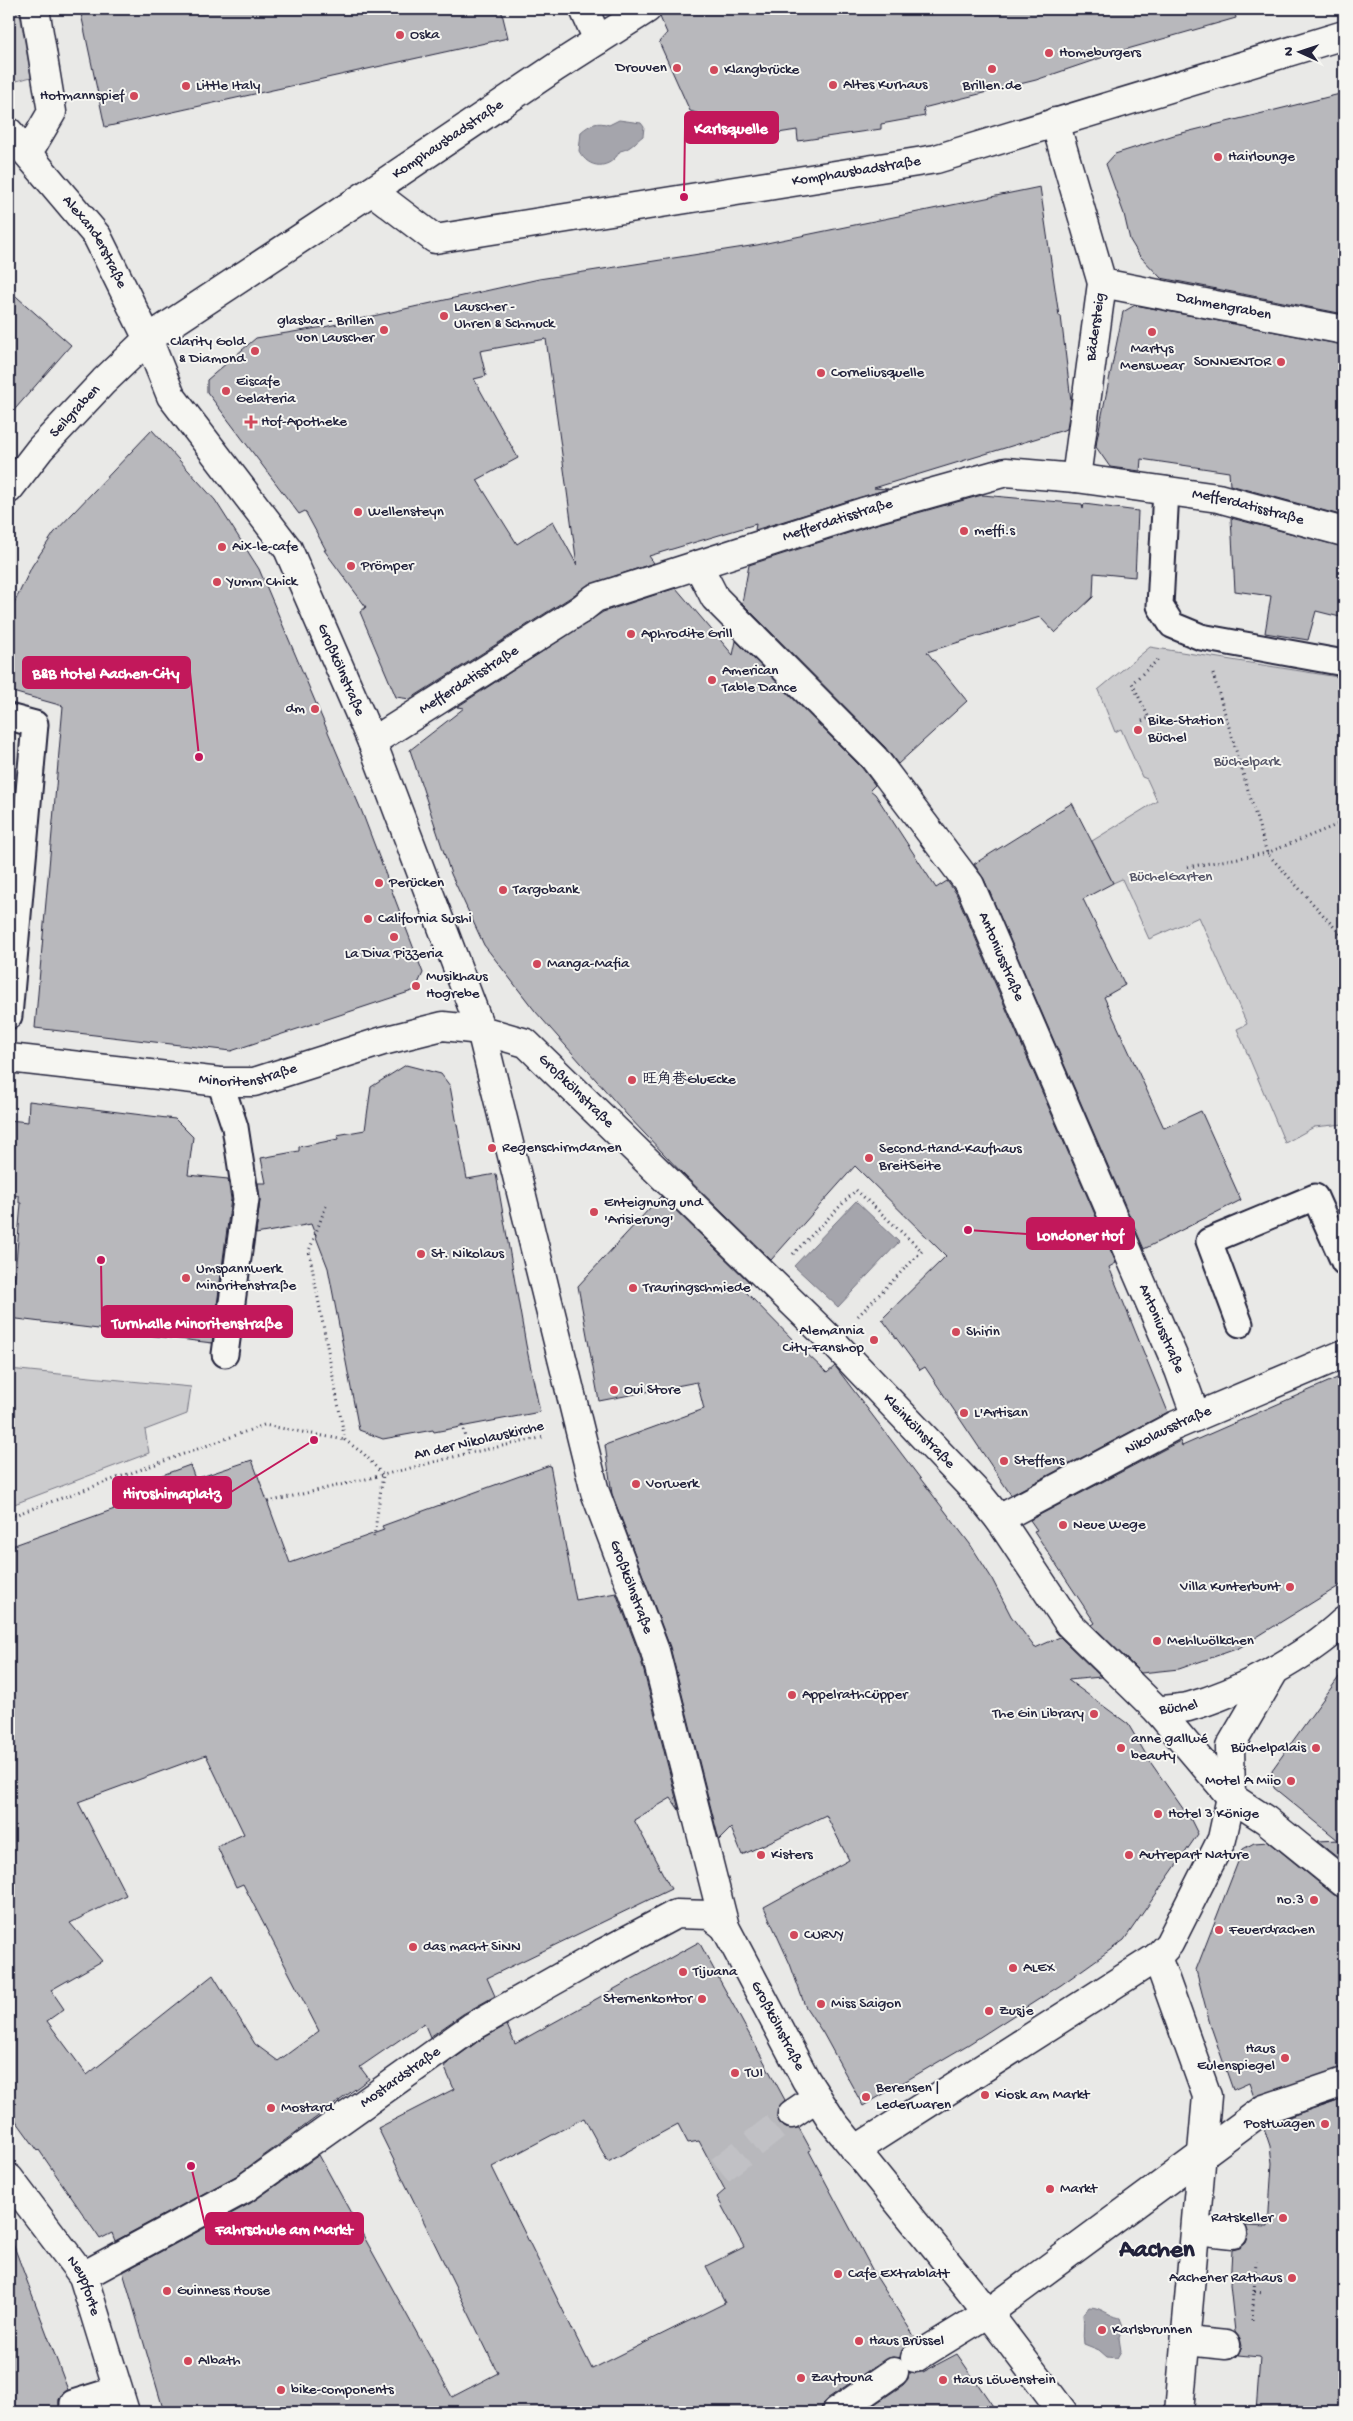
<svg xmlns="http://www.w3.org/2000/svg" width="1353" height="2421" font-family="'Gochi Hand','LXGW WenKai TC',sans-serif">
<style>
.green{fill:#ccccce;stroke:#777784}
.water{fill:#a5a5ac;stroke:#71717f}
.building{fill:#b8b8bc;stroke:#22223b;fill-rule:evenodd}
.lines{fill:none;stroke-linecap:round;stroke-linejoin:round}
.pedestrian-tunnel{stroke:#c1c1c5;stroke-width:28;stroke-dasharray:28 14;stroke-linecap:butt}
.service-casing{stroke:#22223b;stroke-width:29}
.pedestrian-casing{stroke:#22223b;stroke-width:31}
.minor-casing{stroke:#22223b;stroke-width:31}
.tertiary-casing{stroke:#22223b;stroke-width:31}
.path{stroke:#22223b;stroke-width:3;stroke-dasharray:1 4;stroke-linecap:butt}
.service{stroke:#f6f6f2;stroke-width:25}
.pedestrian{stroke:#f6f6f2;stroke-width:28}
.minor{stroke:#f6f6f2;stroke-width:28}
.tertiary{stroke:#f6f6f2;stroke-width:28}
.poi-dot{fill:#d1495b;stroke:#f6f6f2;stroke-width:2}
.labels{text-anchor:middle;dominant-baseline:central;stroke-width:4;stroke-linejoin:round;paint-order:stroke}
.poi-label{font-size:15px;fill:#22223b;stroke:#f6f6f2;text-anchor:start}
.street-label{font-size:15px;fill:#22223b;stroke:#f6f6f2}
.park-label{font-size:15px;fill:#555567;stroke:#f6f6f2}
.town-label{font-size:25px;font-weight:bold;fill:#22223b;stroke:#f6f6f2}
.leader{fill:none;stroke:#c2185b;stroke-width:2}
.callout-dot{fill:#c2185b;stroke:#f6f6f2;stroke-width:2}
.callout{fill:#c2185b;stroke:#c2185b;stroke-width:2}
.callout-label{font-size:16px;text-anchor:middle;font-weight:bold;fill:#fff}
</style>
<rect width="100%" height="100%" fill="#e9e9e7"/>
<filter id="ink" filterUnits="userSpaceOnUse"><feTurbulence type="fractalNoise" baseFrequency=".02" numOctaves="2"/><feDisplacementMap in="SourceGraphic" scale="10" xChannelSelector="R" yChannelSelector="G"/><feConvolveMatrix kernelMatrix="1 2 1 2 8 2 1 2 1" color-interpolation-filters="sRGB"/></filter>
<g filter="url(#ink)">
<path class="green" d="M9,9H19L31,77L13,82L9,78Z
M1150,647L1344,678V1124L1314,1127L1285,1143L1237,1029L1247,1024L1199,917L1149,939L1122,879L1113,883L1092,841L1157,801L1147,779L1142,777L1121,729L1115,732L1098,690Z
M9,1369L191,1387L187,1414L145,1430L149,1453L9,1506Z"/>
<path class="water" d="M619,120L641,123L644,127L643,136C635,142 631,149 620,151C610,170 589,170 579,151L581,132C590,124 598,121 609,125Z
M856,1201L899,1242L838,1307L794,1266Z
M1089,2307C1101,2307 1107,2315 1120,2318L1123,2326L1119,2338L1121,2351L1117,2358L1107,2357L1099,2350L1084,2344C1082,2333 1085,2325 1083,2315Z"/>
<path class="building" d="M80,9H501L508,38L105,127Z
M663,9H1234L1236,18L1124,50L1036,80L923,108L925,116L881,124V129L798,141L797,130L753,137L752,130L690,111L659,42L667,33L660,17Z
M1344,93V314L1161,278L1139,255L1130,240L1124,214L1106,164L1115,154L1174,135Z
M1040,187L1059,316H1061L1071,401L1067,429L874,488L888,489L755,530L756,524L649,556L654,563L586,586L571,597L410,699L396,697L360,612L366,607L324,550H326L305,511L299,514L207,392V380L256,338L324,327L539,279L757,245ZM546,339L561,447L577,565L553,521L517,544L477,480L518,458L474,379L486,376L480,351Z
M9,290L71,345L9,416Z
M1135,305L1344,345V516L1230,485L1229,472L1141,459L1140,471L1110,467L1096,447L1097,439L1123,312Z
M152,430L215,500L259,569L362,812L423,973L415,990L231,1051L35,1028L63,706L9,691V614L32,566L54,533Z
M982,495L1082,504L1083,509L1084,504L1138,511L1135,577L1094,573L1093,597L1055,633L1040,617L927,652L967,701L898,764L885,747L742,603L749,565L867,527Z
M1231,518L1344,547V618L1316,611L1308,640L1265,633L1271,596L1235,591Z
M676,588L733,655L736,641L862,768L875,785L870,790L875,794L936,888L947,881L956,893L1116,1263L1109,1267L1168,1412L1011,1495L925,1367L920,1370L882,1319L946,1256L855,1166L771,1260L682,1173L627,1115L535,1011L484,945L451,874L410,750L464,708L457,707L603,612Z
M1072,803L1113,883L1083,899L1125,985L1104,997L1164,1128L1201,1111L1241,1200L1144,1249L984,879L974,864Z
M406,1065L441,1074L450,1086L467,1179L496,1174L526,1345L540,1412L434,1432L433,1430L383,1439L359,1430L328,1268L311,1224L256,1234L260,1201L258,1183H266L261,1158L299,1151V1147L338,1139L337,1135L365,1130L371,1087Z
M29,1101L175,1119L193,1137L188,1175L228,1179L231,1199L212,1343L9,1318L15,1275L21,1203H19V1196L9,1195V1120L28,1122Z
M661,1196L750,1283L744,1290L803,1350L827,1373L835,1366L970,1544L991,1577L1011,1616L1035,1648L1060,1637L1101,1677L1068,1680L1128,1724L1151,1763L1191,1820L1198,1834L1124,1940L1061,1985L969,2044L863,2106L823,2033L805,2006L790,1964L764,1907L849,1860L826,1815L742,1855L731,1828L719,1840L670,1647L612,1494L605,1445L704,1409L697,1382L599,1401L578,1286Z
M1344,1375V1583L1239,1648L1179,1669L1141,1673L1092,1625L1095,1623L1034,1531L1037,1530L1030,1520L1180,1441L1182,1446Z
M252,1460L290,1563L384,1530L382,1526L550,1465L576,1600L616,1593L640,1656L679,1810L671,1798L634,1820L671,1889L487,1978L495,1996L463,2014L430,2037L424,2023L360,2067L369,2079L236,2176L115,2241L112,2233L100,2239L39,2150L38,2151L9,2111V1547L134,1502L129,1487L190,1465L195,1479ZM206,1755L244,1834L217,1846L236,1887L243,1884L319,2031L278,2061L255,2044L213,1975L87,2075L47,2021L64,2009L51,1990L102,1961L70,1923L126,1895L78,1802Z
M1344,1670V1863L1317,1841L1338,1840L1274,1788L1272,1770Z
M1269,1842L1334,1895L1344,1898V2067L1254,2097L1249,2083L1233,2090L1210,2024L1196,1970L1243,1849L1254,1843Z
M699,1942L785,2100L778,2108L777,2116L779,2122L786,2128H799L811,2150L809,2151L874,2273L916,2339L902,2350L900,2358L892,2357L885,2359L827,2399L822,2405L821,2412H164L123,2272L251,2203L319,2155L452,2397L498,2373L378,2128L454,2089L444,2066L480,2040L507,2025L515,2044ZM584,2118L608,2162L678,2124L688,2143L699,2141L725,2190L717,2197L744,2247L706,2266L725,2303L592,2369L492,2167Z
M1344,2098V2412H1256L1260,2357L1238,2355L1242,2346L1240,2338L1235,2332L1230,2285L1232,2250L1240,2248L1246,2243L1249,2235L1246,2226L1268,2227L1272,2163L1270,2146L1264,2128L1271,2123Z
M12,2241L68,2390L59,2399V2407L62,2412H9V2242Z
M957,2354L997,2412H863L903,2385L908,2379L909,2372H923Z"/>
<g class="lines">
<path class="pedestrian-tunnel" d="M720,2170L792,2114"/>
<g class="service-casing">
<path id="service" d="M1166,490L1160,606L1172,625L1201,637L1344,663
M9,717L35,724L9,1016
M220,1082L235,1127L246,1199L225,1354
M1240,1324L1209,1241L1315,1197L1344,1262
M73,2403L118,2389"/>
</g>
<g class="pedestrian-casing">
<g id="pedestrian">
<path d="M1055,122L1102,283L1076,478"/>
<path d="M28,153L52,112L35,9"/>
<path id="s1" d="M1102,283L1344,330"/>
<path id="s2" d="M148,339L171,396L288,549L372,742L481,1030L595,1492L655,1651L725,1927L806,2080L833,2122L988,2313L1063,2412"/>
<path id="s3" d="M372,742L580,610"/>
<path d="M603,1953L676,1914L710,1915L725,1927"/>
<path d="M792,2114L817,2097"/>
<path d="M855,2150L1157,1957"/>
<path d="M1196,2230L1233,2234"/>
<path d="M1186,2341L1226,2345"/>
<path d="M915,2358L988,2313L1264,2109L1344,2082"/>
<path d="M836,2412L894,2372"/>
<path d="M1179,2412L1207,2096L1157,1957L1169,1944L1222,1839L1231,1797L1266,1820L1344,1883"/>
</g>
</g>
<g class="minor-casing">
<g id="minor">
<path d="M584,9L598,40"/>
<path id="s4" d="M372,191L435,239L936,159L1344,35"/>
<path id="s5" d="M698,565L715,598L874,758L970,885L1179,1370L1196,1417"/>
<path id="s6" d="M580,610L595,598L863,512L1006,472L1076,478L1218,498L1344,532"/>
<path id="s7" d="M9,1058L220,1082H254L383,1041L443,1026L481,1030L526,1043L833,1342L982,1498L999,1519L1069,1624L1158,1711L1231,1797"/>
<path id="s8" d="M999,1519L1174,1426L1344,1354"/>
<path id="s9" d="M1158,1711C1168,1709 1179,1709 1188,1707C1239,1693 1306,1657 1344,1621"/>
<path d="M1231,1797L1230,1747L1275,1670"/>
<path id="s10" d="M9,2178L83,2276L125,2412"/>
<path id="s11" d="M83,2276L244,2189L472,2027L603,1953"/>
</g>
</g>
<g class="tertiary-casing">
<g id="tertiary">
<path id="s12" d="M9,132L97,236L148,339"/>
<path id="s13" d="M9,489L40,449L104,381L148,339L372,191L556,67L647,9"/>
</g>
</g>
<path class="path" d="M1213,674L1267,853L1344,938
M1142,721L1149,718L1132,683L1160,658
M1188,867L1267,853L1344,822
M326,1206L309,1251L345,1440L364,1454L383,1475L469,1453L545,1437
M793,1254L856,1190L922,1251L858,1316
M462,1425L469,1453
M268,1502L383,1475L374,1537
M9,1517L264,1425L345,1440
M1254,2291L1256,2261
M1252,2320L1254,2291L1264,2292"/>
<use href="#service" class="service"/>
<use href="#pedestrian" class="pedestrian"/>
<use href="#minor" class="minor"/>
<use href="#tertiary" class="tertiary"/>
</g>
</g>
<g class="poi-dot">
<circle cx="400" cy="35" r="5"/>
<circle cx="1049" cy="53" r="5"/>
<circle cx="677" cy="68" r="5"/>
<circle cx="992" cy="69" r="5"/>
<circle cx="714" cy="70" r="5"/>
<circle cx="833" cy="85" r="5"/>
<circle cx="186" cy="86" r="5"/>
<circle cx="134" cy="96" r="5"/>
<circle cx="1218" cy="157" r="5"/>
<circle cx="444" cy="316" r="5"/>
<circle cx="384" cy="330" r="5"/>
<circle cx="1152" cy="332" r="5"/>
<circle cx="255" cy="351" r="5"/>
<circle cx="1281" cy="362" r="5"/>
<circle cx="821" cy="373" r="5"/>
<circle cx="226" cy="391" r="5"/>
<path d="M248.5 414.5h5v5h5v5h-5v5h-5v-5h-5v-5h5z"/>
<circle cx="358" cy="512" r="5"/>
<circle cx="964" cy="531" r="5"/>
<circle cx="222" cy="547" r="5"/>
<circle cx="351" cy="566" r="5"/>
<circle cx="217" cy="582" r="5"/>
<circle cx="631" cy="634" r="5"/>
<circle cx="712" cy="680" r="5"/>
<circle cx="315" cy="709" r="5"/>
<circle cx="1138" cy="730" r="5"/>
<circle cx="379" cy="883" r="5"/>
<circle cx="503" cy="890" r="5"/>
<circle cx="368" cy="919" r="5"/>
<circle cx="394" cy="937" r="5"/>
<circle cx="537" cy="964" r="5"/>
<circle cx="416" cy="986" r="5"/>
<circle cx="632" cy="1080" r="5"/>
<circle cx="492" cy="1148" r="5"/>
<circle cx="869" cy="1158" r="5"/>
<circle cx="594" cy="1212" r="5"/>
<circle cx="421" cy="1254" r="5"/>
<circle cx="186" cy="1278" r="5"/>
<circle cx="633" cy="1288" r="5"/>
<circle cx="956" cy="1332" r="5"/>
<circle cx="874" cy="1340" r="5"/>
<circle cx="614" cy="1390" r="5"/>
<circle cx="964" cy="1413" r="5"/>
<circle cx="1004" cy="1461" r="5"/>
<circle cx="636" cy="1484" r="5"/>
<circle cx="1063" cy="1525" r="5"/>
<circle cx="1290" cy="1587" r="5"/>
<circle cx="1157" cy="1641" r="5"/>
<circle cx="792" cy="1695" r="5"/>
<circle cx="1094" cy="1714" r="5"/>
<circle cx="1121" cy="1748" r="5"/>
<circle cx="1316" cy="1748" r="5"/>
<circle cx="1291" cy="1781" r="5"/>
<circle cx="1158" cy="1814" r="5"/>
<circle cx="761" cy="1855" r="5"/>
<circle cx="1129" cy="1855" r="5"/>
<circle cx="1314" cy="1900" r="5"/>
<circle cx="1219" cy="1930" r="5"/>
<circle cx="794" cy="1935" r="5"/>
<circle cx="413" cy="1947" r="5"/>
<circle cx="1013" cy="1968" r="5"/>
<circle cx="683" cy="1972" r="5"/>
<circle cx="702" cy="1999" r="5"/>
<circle cx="821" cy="2004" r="5"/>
<circle cx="989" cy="2011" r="5"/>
<circle cx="1285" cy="2058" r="5"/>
<circle cx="735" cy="2073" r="5"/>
<circle cx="985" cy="2095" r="5"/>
<circle cx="866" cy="2097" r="5"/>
<circle cx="271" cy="2108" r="5"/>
<circle cx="1325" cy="2124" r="5"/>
<circle cx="1050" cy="2189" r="5"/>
<circle cx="1283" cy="2218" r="5"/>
<circle cx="838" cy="2274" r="5"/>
<circle cx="1292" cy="2278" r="5"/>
<circle cx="167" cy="2291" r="5"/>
<circle cx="1102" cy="2330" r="5"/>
<circle cx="859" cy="2341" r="5"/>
<circle cx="188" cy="2361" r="5"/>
<circle cx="801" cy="2378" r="5"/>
<circle cx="943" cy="2380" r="5"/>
<circle cx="281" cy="2390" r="5"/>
</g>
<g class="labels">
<g class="poi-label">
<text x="410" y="35">Oska</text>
<text x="1059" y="53">Homeburgers</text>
<text x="667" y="68" text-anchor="end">Drouven</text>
<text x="724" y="70">Klangbrücke</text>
<text x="843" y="85">Altes Kurhaus</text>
<text x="196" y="86">Little Italy</text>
<text x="992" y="86" text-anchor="middle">Brillen.de</text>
<text x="124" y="96" text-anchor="end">Hotmannspief</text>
<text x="1228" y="157">Hairlounge</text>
<text x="454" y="307">Lauscher -<tspan x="454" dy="17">Uhren &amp; Schmuck</tspan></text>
<text x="374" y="321" text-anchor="end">glasbar - Brillen<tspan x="374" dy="17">von Lauscher</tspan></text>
<text x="245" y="342" text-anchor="end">Clarity Gold<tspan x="245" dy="17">&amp; Diamond</tspan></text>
<text x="1152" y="349" text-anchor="middle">Martys<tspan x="1152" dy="17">Menswear</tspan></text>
<text x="1271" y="362" text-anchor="end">SONNENTOR</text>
<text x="831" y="373">Corneliusquelle</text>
<text x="236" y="382">Eiscafe<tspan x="236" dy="17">Gelateria</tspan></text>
<text x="261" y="422">Hof-Apotheke</text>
<text x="368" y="512">Wellensteyn</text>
<text x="974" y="531">meffi.s</text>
<text x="232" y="547">Aix-le-cafe</text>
<text x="361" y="566">Prömper</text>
<text x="227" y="582">Yumm Chick</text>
<text x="641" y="634">Aphrodite Grill</text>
<text x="722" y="671">American<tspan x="722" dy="17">Table Dance</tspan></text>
<text x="305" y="709" text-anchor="end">dm</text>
<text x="1148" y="721">Bike-Station<tspan x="1148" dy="17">Büchel</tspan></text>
<text x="389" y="883">Perücken</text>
<text x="513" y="890">Targobank</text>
<text x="378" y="919">California Sushi</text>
<text x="394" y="954" text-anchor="middle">La Diva Pizzeria</text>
<text x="547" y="964">Manga-Mafia</text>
<text x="426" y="977">Musikhaus<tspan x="426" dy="17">Hogrebe</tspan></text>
<text x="642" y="1080">旺角巷GluEcke</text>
<text x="502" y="1148">Regenschirmdamen</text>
<text x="879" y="1149">Second-Hand-Kaufhaus<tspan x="879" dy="17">BreitSeite</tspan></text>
<text x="604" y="1203">Enteignung und<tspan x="604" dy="17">'Arisierung'</tspan></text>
<text x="431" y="1254">St. Nikolaus</text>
<text x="196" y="1269">Umspannwerk<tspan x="196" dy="17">Minoritenstraße</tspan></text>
<text x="643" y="1288">Trauringschmiede</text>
<text x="864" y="1331" text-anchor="end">Alemannia<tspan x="864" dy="17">City-Fanshop</tspan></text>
<text x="966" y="1332">Shirin</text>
<text x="624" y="1390">Oui Store</text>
<text x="974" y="1413">L'Artisan</text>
<text x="1014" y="1461">Steffens</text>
<text x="646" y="1484">Vorwerk</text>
<text x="1073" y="1525">Neue Wege</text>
<text x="1280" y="1587" text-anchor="end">Villa Kunterbunt</text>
<text x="1167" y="1641">Mehlwölkchen</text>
<text x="802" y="1695">AppelrathCüpper</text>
<text x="1084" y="1714" text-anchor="end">The Gin Library</text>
<text x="1131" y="1739">anne gallwé<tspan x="1131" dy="17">beauty</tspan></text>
<text x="1306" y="1748" text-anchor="end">Büchelpalais</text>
<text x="1281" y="1781" text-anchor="end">Motel A Miio</text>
<text x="1168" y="1814">Hotel 3 Könige</text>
<text x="771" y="1855">Kisters</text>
<text x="1139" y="1855">Autrepart Nature</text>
<text x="1304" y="1900" text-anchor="end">no.3</text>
<text x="1229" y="1930">Feuerdrachen</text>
<text x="804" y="1935">CURVY</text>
<text x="423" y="1947">das macht SiNN</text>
<text x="1023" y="1968">ALEX</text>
<text x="693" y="1972">Tijuana</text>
<text x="692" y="1999" text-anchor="end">Sternenkontor</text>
<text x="831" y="2004">Miss Saigon</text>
<text x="999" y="2011">Zusje</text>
<text x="1275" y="2049" text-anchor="end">Haus<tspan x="1275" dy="17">Eulenspiegel</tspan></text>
<text x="745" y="2073">TUI</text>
<text x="876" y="2088">Berensen |<tspan x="876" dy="17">Lederwaren</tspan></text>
<text x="995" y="2095">Kiosk am Markt</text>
<text x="281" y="2108">Mostard</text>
<text x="1315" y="2124" text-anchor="end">Postwagen</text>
<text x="1060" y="2189">Markt</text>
<text x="1273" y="2218" text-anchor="end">Ratskeller</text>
<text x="848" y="2274">Cafe Extrablatt</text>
<text x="1282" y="2278" text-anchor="end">Aachener Rathaus</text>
<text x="177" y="2291">Guinness House</text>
<text x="1112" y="2330">Karlsbrunnen</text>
<text x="869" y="2341">Haus Brüssel</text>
<text x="198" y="2361">Albath</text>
<text x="811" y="2378">Zaytouna</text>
<text x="953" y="2380">Haus Löwenstein</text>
<text x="291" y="2390">bike-components</text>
</g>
<g class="street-label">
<text stroke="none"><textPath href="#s13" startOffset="565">Komphausbadstraße</textPath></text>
<text stroke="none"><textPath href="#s4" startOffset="506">Komphausbadstraße</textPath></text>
<text stroke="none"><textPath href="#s12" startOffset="140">Alexanderstraße</textPath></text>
<text stroke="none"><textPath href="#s1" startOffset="124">Dahmengraben</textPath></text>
<text transform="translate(1096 327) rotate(-82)">Bädersteig</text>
<text stroke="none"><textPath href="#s13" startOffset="102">Seilgraben</textPath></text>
<text stroke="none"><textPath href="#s6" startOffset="694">Mefferdatisstraße</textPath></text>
<text stroke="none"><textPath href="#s6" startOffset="274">Mefferdatisstraße</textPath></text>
<text stroke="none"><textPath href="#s2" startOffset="386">Großkölnstraße</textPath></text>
<text stroke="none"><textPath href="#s3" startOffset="115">Mefferdatisstraße</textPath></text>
<text stroke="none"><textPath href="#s5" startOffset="500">Antoniusstraße</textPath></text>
<text stroke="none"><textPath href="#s7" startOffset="241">Minoritenstraße</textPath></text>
<text stroke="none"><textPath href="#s7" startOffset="598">Großkölnstraße</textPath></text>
<text stroke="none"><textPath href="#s5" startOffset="905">Antoniusstraße</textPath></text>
<text stroke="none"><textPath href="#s8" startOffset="191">Nikolausstraße</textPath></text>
<text stroke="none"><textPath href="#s7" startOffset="1081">Kleinkölnstraße</textPath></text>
<text transform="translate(479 1441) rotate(-13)">An der Nikolauskirche</text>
<text stroke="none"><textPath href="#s2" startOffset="1350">Großkölnstraße</textPath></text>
<text stroke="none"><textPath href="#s9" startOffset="21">Büchel</textPath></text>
<text stroke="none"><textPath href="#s2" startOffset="1815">Großkölnstraße</textPath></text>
<text stroke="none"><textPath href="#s11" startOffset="375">Mostardstraße</textPath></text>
<text stroke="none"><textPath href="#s10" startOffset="132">Neupforte</textPath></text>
</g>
<g class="park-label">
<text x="1247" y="762">Büchelpark</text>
<text x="1171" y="877">BüchelGarten</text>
</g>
<g class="town-label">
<text x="1157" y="2251">Aachen</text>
</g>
</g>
<path class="leader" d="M684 197L685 127M199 757L190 672M968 1230L1027 1234M101 1260L102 1322M314 1440L231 1492M191 2166L206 2229"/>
<g class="callout-dot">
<circle cx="684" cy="197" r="5"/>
<circle cx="199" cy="757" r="5"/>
<circle cx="968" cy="1230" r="5"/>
<circle cx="101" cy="1260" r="5"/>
<circle cx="314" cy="1440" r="5"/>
<circle cx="191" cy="2166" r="5"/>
</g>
<g class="callout">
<rect x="685" y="112" width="93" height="31" rx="5"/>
<rect x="23" y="657" width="167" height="31" rx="5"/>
<rect x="1027" y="1218" width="107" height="31" rx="5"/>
<rect x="102" y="1306" width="190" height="31" rx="5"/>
<rect x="113" y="1477" width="118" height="31" rx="5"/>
<rect x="206" y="2213" width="157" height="31" rx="5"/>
</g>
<g class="callout-label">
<text x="731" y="133">Karlsquelle</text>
<text x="106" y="678">B&amp;B Hotel Aachen-City</text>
<text x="1080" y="1240">Londoner Hof</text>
<text x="197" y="1328">Turnhalle Minoritenstraße</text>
<text x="172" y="1498">Hiroshimaplatz</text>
<text x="284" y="2234">Fahrschule am Markt</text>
</g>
<rect width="1353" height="2421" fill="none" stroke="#f6f6f2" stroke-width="30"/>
<rect x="15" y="15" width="1323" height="2391" fill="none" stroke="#22223b" stroke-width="2" filter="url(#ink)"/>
<g transform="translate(1300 52) rotate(273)" stroke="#f6f6f2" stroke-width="4" paint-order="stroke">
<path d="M0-4L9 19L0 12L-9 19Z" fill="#22223b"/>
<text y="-8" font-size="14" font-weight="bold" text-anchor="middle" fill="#22223b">N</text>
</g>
</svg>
